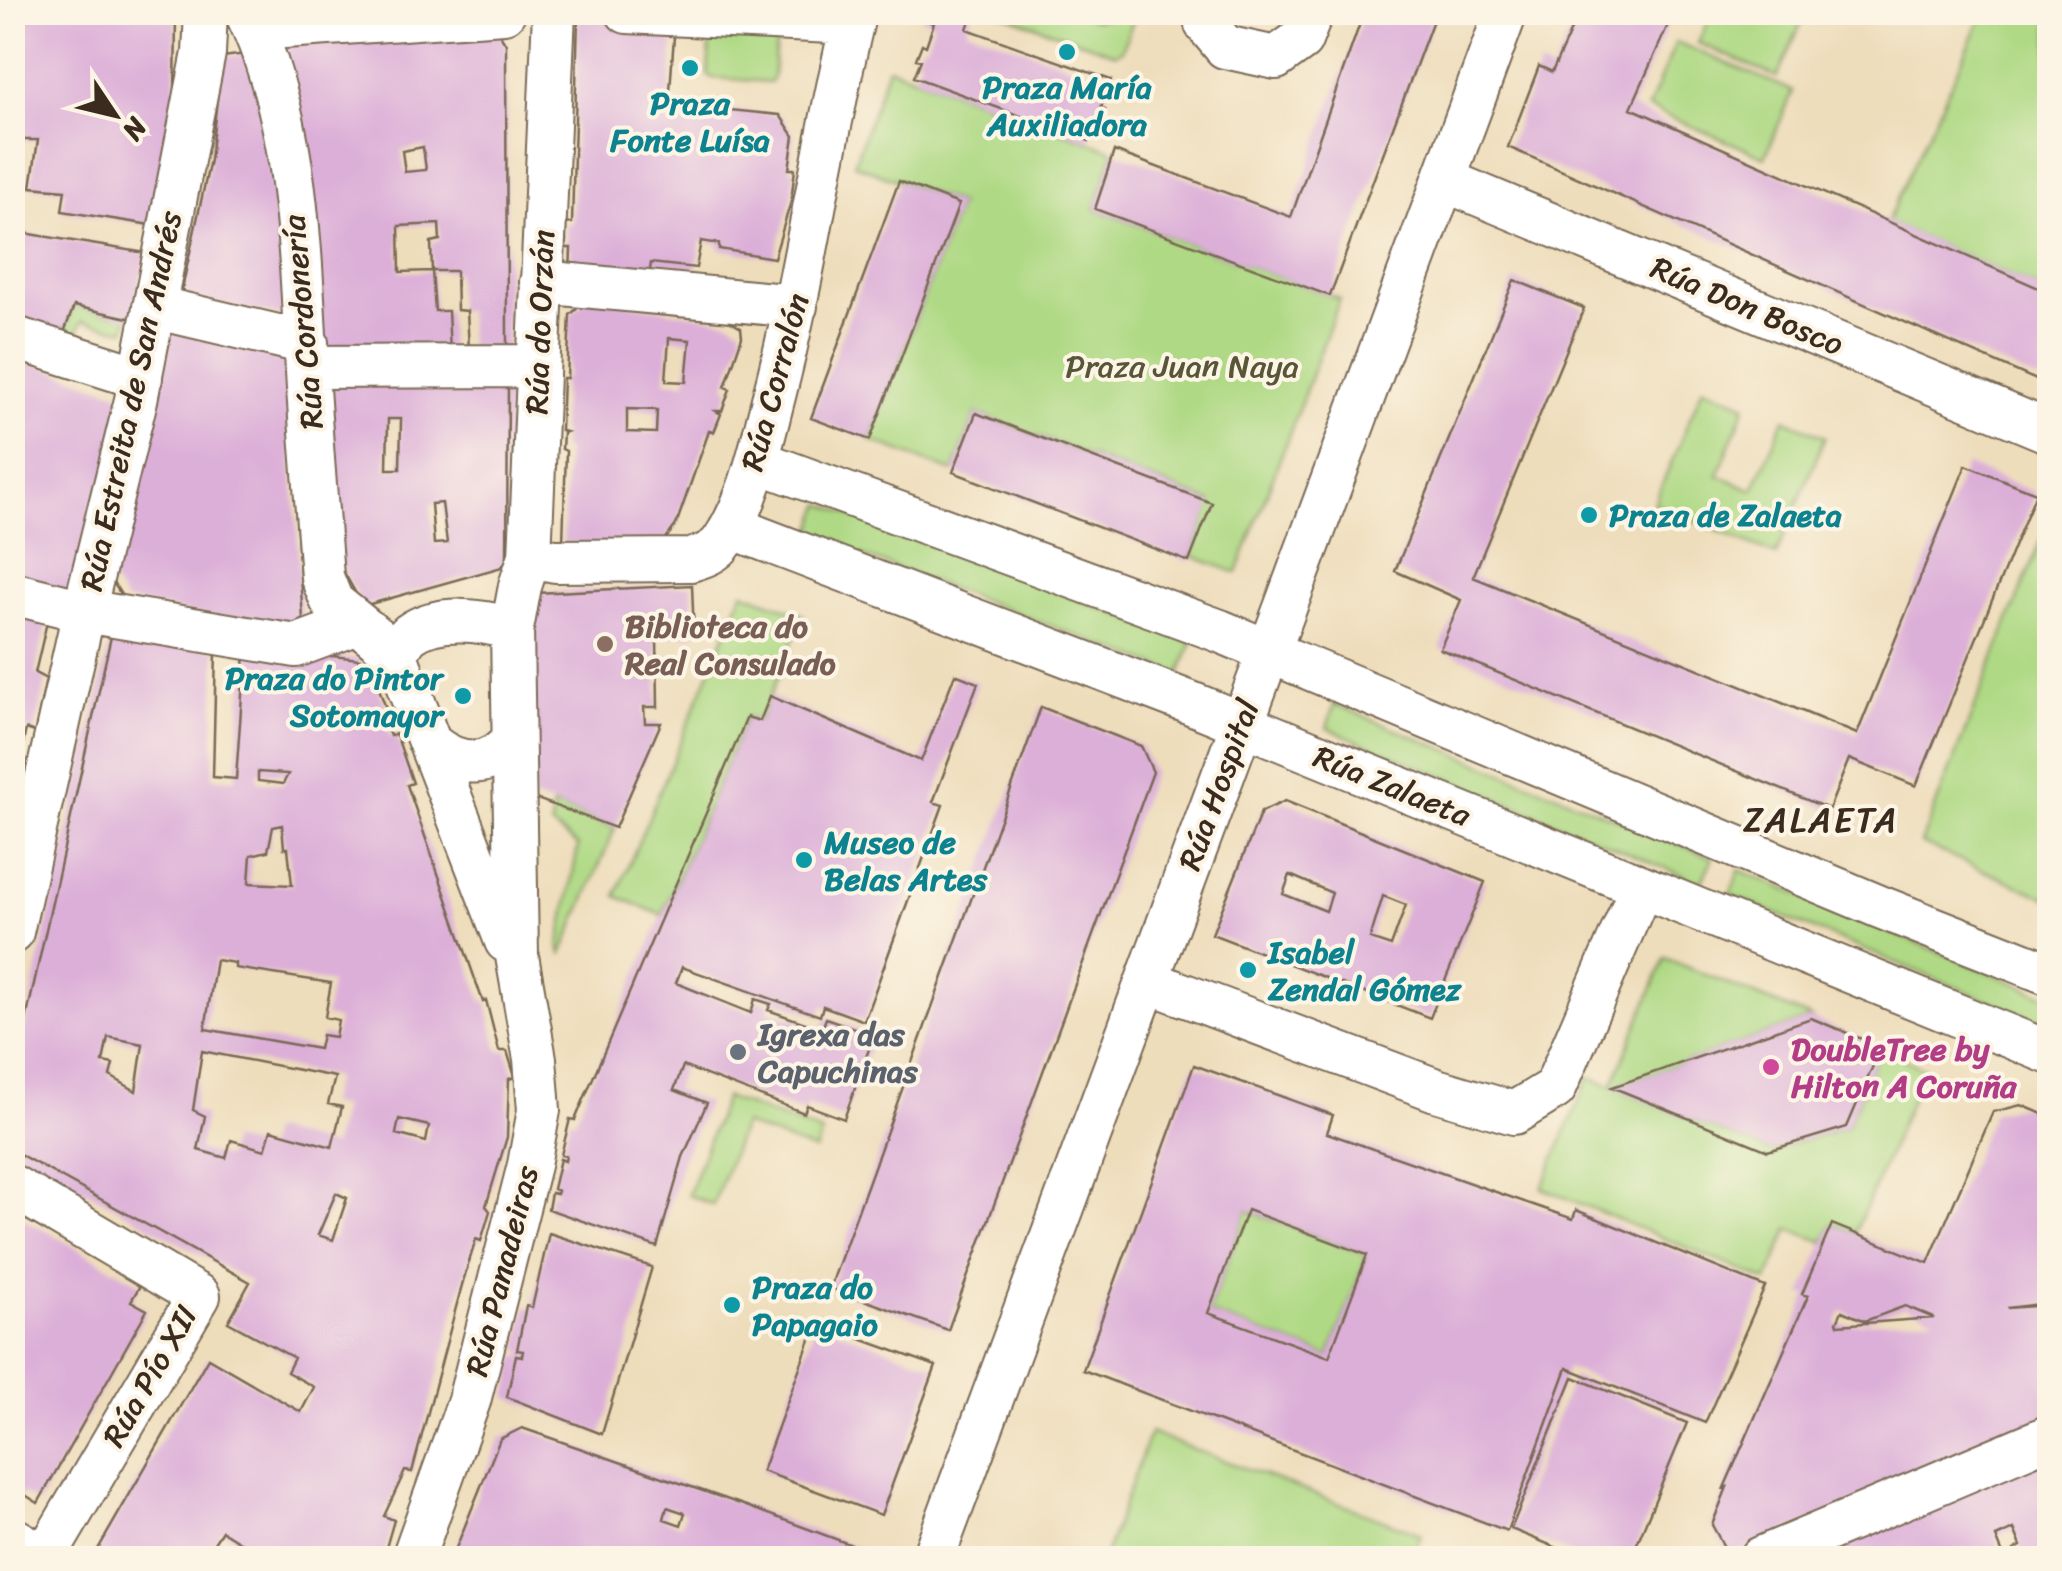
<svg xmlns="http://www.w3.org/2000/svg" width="2062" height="1571" font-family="Sriracha,sans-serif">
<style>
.green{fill:#afd984;stroke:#758251;stroke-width:2.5}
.building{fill:#dcafd8;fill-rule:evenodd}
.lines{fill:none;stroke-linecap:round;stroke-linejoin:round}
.minor-casing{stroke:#7a6955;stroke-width:46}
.minor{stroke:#fff;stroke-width:42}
.culture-dot{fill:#0f9aa8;stroke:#fcf5e5;stroke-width:4}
.education-dot{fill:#8d6e63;stroke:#fcf5e5;stroke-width:4}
.worship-dot{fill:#6b7280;stroke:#fcf5e5;stroke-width:4}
.hotel-dot{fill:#d1479c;stroke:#fcf5e5;stroke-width:4}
.labels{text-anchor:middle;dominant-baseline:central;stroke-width:8;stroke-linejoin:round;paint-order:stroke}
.culture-label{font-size:32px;font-weight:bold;fill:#0d838f;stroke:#fcf5e5;text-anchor:start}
.street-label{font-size:32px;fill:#3b2a1e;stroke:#fcf5e5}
.park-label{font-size:32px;fill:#585638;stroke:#fcf5e5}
.education-label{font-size:32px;font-weight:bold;fill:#785e54;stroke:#fcf5e5;text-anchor:start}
.worship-label{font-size:32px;font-weight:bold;fill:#5b616d;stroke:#fcf5e5;text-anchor:start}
.hotel-label{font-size:32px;font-weight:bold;fill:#b23c85;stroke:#fcf5e5;text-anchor:start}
.neighbourhood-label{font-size:35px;letter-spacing:2.5px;fill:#3b2a1e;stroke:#fcf5e5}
</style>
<rect width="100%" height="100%" fill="#fcf5e5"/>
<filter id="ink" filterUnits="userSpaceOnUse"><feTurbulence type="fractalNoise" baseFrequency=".01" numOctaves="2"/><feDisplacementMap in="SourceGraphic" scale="20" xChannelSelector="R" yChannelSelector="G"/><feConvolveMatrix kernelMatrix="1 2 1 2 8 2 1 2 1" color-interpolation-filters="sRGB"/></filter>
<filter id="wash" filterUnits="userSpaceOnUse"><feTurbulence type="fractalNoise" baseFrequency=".0048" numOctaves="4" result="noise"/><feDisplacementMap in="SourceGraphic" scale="40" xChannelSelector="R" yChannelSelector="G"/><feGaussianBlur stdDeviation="2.25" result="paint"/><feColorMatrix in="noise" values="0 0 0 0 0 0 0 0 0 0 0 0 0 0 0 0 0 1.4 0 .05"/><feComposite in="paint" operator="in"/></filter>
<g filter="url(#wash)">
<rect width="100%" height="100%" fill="#edb"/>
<path class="green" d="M1000,13L1073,12L1096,20L1105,18L1109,13H1136L1122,50L1116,54Z
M1712,13V12L1806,13L1777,77L1698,43Z
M1984,13H2049V293L1887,222Z
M710,37L771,38L776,42L773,77L770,82L713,78L708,75Z
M1676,42L1793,91L1765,157L1648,108Z
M888,67L1114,151L1095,209L1340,299L1237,573L1192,556L1211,502L976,413L953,472L870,440L959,204L854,164Z
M74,306L128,317L125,330L82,321L74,339L63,335Z
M1703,387L1746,405L1718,475L1753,490L1784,419L1825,437L1776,555L1654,504Z
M822,504L1192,642L1180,674L810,536Z
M2049,519V899L1921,843Z
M743,592L803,615L760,721L747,717L662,915L616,896Z
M1334,704L1713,858L1701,883L1327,728Z
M553,805L615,828L562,954L559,948L578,846L551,826Z
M1739,870L2049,997V1025L1730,895Z
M1665,958L1811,1018L1614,1087L1768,1151L1847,1127L1881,1047L1924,1069L1855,1233L1832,1224L1824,1242L1789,1229L1767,1281L1542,1188L1589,1077L1612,1086Z
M725,1097L822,1133L815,1151L743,1124L713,1205L688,1195Z
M1247,1210L1367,1255L1329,1357L1208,1313Z
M1150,1433L1421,1534L1412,1558H1104Z"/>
<g id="blocks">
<path class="building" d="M12,12H176L175,101L151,225L62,211L65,190L31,187L38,140H12Z
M922,12H973L967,29L1111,80L1101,108L1105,110L1100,125L1095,123L1089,141L914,77L921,60L916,59L922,44L926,46L934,23L920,18Z
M1364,12H1436L1330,296L1095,209L1114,151L1291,217Z
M1579,12H1693L1688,25L1671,18L1631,108L2050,293V386L1508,147L1539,66L1552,72Z
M578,18L675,23L669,104L780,115L794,136L789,169H795L791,201L774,258L719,249V244L701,241L696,268L651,263L647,289L570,275L571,248H566V224L572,223Z
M499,33L506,44L507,348L469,350L467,311L457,310L456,271H432L431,242L440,240L439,224L399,226L400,272L432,271L435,311H448L450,353L321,360L307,167L283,41ZM423,147L426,170L405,172L402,151Z
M254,53L290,317L188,298L182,289L210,160L222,57Z
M899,181L959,204L870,440L811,418Z
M12,231L146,253L133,319L74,306L63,335L12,321Z
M1514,280L1584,308L1473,577L1792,707L1857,734L1966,465L2036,493L1916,786L1849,759L1829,809L1440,649L1461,600L1395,571Z
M589,297L729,321L741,328L742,337L725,387L730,389L722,411H716L721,414L714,432L709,431L708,434L676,525L661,545L563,543L566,451L562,449L563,433L566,432L561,431L563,378H567L570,315ZM669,338L690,340L686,382L666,381ZM627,409L657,410L656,433L627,432Z
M166,324L285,355L303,619L285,629L125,601L111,579Z
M12,356L127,396L78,600L12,579Z
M326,376L508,377L507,559L502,567L363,606L341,567ZM388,419H401L400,469H387ZM442,503L447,543L434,544L431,504Z
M976,413L1212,503L1189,562L953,472Z
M692,585L694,635L657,636L658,707H644L645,723H661L615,828L534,798L533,601L536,593Z
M12,601L50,609L35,673L46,679L35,732L26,729L14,785Z
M112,632L216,650L213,777L236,779L245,653L313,654L360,659L359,664H364L365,668L371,666L393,728L387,729L390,736L396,734L413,783L407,785L483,1002L486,1000L499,1051H507L515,1077L509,1079L507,1137L486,1206L490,1211L481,1241L476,1239L462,1285L412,1472L405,1471L384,1516L394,1520L383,1558H254L258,1553L222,1531L204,1558H93L208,1358L301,1412L314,1387L287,1372L294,1358L228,1322L250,1282L12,1150V1083ZM258,772L288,774L283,784L258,781ZM282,825L284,848H288L292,885L249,883L251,855L268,851L273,827ZM216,960L235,963V968L331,983L325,1017L338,1020L335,1037L322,1035L319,1049L205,1029ZM108,1037L143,1044L136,1091L110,1076L113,1064L103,1062ZM202,1051L335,1077L328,1104L342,1107L332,1147L271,1130L265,1150L231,1140L226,1158L198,1150L205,1116L193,1110ZM399,1119L429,1126L426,1142L396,1134ZM336,1193L347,1198L333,1240L318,1235Z
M955,674L978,683L933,802L943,805L864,1021L823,1006L820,1016L682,967L676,983L751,1013L755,999L771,1004L768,1010L822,1029L826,1018L874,1035L844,1119L807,1105L804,1113L683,1066L674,1090L707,1103L683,1157L657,1247L548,1209L551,1193L557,1194L558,1191L553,1189L560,1159L565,1161L566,1156L561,1155L570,1119L575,1120L747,717L760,721L770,696L921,761Z
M1041,707L1141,746L1153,772L948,1330L830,1288Z
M1285,801L1485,882L1430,1018L1212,934L1261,812ZM1290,875L1332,893L1326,911L1283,894ZM1383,896L1406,905L1391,946L1370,939Z
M1811,1018L1881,1047L1847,1127L1768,1151L1612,1087Z
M1194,1065L1333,1115L1327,1133L1573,1219L1576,1210L1765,1287L1705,1423L1567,1368L1507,1531L1083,1370ZM1247,1210L1367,1255L1329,1357L1208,1313Z
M2021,1105L2050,1117V1303L2007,1308L2050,1305V1419L1729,1556L1712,1525L1727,1487L1724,1488L1808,1296L1802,1294L1832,1224L1928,1263L1993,1112ZM1905,1306L1934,1318L1838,1325L1837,1322L1842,1311L1865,1321Z
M12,1212L141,1284L131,1301L147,1310L38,1503L22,1493L12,1509Z
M549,1233L652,1267L602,1434L507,1397L516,1355L522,1356L523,1351L517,1350L526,1306L532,1308Z
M816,1323L936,1366L881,1515L762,1471Z
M1573,1377L1687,1423L1631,1558H1582L1511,1529Z
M522,1428L749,1507L868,1551L865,1558H452L500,1439ZM667,1507L685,1513L681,1525L664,1519Z
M2050,1454V1520L2045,1522L2050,1533V1558H2018L2014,1550L2021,1546L2014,1529L1996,1537L2003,1554L1994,1558H1956L1954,1555L1945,1558H1811Z"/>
</g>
</g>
<g filter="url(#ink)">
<use href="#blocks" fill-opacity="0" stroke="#7a6955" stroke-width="2.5"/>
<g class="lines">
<g class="minor-casing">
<path id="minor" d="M246,12C299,121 300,253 307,371C311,440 317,508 322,577L332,602L395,653L506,941
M627,12L852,23
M1208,12L1206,24L1225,47L1276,58L1301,40L1312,12
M255,29L504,12
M1444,180L2050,432
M541,282L796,306
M154,307L307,343
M12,337L141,378
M307,367L538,366
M757,461L1220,631L1880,907L2050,974
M731,527L1191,703L2050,1053
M530,556L555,561L691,560C704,556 716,552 723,541C750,502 762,442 774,396C807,269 823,139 855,12
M12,593L84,611L296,646L358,623
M395,653C400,648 405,638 410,634C438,614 482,620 512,629
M432,745C459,767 492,769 513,739
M12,932L84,611L136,400L204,53L206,12
M1147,981L1436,1090L1514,1113L1555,1088L1641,888
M12,1186L199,1296L45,1557L12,1538
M413,1558L469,1401L529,1165L539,1110L535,1059L517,956L512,629L520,586L530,556L554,12
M933,1558L1506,12
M1761,1558L2050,1436"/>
</g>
<use href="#minor" class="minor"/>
</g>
</g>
<g class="culture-dot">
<circle cx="1067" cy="52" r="10"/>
<circle cx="690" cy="68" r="10"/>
<circle cx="1589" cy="515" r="10"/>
<circle cx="463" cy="696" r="10"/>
<circle cx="804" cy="860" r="10"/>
<circle cx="1248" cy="970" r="10"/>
<circle cx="732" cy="1305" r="10"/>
</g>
<circle class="education-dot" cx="605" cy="644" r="10"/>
<circle class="worship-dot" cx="738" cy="1052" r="10"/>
<circle class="hotel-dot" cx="1771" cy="1067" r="10"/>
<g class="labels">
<g class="culture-label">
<text x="1067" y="87" text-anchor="middle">Praza María<tspan x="1067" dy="37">Auxiliadora</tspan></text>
<text x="690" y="103" text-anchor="middle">Praza<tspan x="690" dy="37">Fonte Luísa</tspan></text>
<text x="1609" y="515">Praza de Zalaeta</text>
<text x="443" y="678" text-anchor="end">Praza do Pintor<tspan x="443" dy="37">Sotomayor</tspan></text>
<text x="824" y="842">Museo de<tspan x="824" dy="37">Belas Artes</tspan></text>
<text x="1268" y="952">Isabel<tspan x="1268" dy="37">Zendal Gómez</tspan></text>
<text x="752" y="1287">Praza do<tspan x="752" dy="37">Papagaio</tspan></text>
</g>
<g class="street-label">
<text transform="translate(1747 306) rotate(23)">Rúa Don Bosco</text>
<text transform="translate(303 322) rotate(-95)">Rúa Cordonería</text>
<text transform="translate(540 322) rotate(-88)">Rúa do Orzán</text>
<text transform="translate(775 382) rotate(-75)">Rúa Corralón</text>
<text transform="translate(131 401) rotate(-78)">Rúa Estreita de San Andrés</text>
<text transform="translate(1219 785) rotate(-70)">Rúa Hospital</text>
<text transform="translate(1392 786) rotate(22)">Rúa Zalaeta</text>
<text transform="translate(502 1271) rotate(-76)">Rúa Panadeiras</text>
<text transform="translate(150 1376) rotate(-60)">Rúa Pío XII</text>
</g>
<g class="park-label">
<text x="1182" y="366">Praza Juan Naya</text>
</g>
<g class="education-label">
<text x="625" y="626">Biblioteca do<tspan x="625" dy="37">Real Consulado</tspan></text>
</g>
<g class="worship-label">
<text x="758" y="1034">Igrexa das<tspan x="758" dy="37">Capuchinas</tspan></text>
</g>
<g class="hotel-label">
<text x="1791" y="1049">DoubleTree by<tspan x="1791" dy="37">Hilton A Coruña</tspan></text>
</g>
<g class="neighbourhood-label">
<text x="1821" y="820">ZALAETA</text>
</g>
</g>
<rect width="2062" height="1571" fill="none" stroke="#fcf5e5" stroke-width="50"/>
<g transform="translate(115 115) rotate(125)" stroke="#fcf5e5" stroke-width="8" paint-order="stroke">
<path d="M0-8L18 38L0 25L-18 38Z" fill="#3b2a1e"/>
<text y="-15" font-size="28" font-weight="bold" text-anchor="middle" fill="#3b2a1e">N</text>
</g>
</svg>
